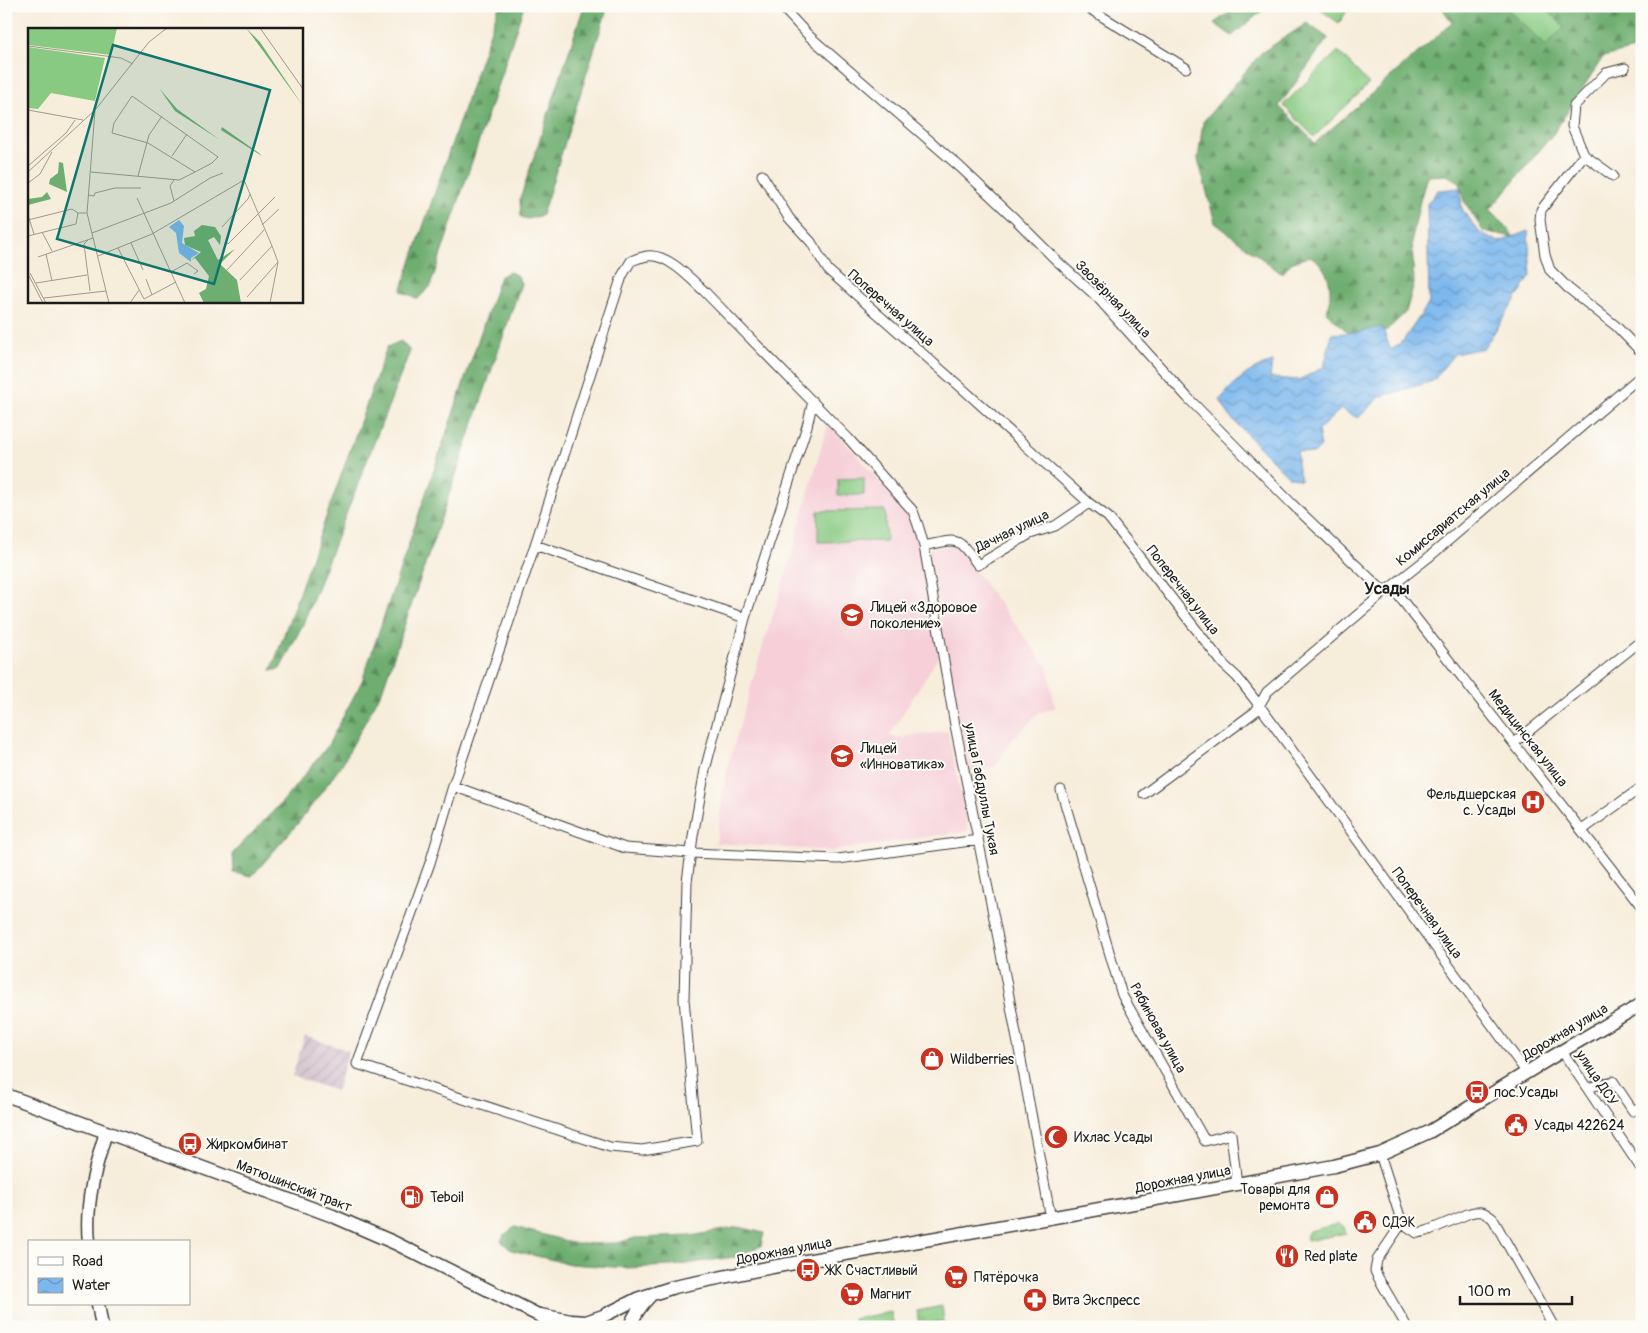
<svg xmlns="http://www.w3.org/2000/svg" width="1648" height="1333" font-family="Pangolin,sans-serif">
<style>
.built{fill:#f6cfd8}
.industrial{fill:url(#industrial-furrows)}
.forest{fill:url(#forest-firs);stroke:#456546}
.park{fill:url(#park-tufts);stroke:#52734f}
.pitch{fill:#88ca82;stroke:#52734f}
.water{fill:url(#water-waves);stroke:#4c6a85}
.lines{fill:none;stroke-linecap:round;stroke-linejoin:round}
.street-casing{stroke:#3d3b39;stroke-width:11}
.secondary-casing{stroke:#3d3b39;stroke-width:15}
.street{stroke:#fff;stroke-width:9}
.secondary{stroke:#fff;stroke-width:12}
.labels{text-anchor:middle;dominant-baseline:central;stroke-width:4;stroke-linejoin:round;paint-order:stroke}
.street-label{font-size:14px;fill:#1c1c1c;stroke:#fdfcf7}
.poi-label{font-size:14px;fill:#1c1c1c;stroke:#fdfcf7;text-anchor:start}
.quarter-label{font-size:16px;font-weight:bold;fill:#1c1c1c;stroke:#fdfcf7}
.inset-road{fill:none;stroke:#9f998f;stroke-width:1}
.view{fill:#0f766e;fill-opacity:0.15;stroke:#0f766e;stroke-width:2.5}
.inset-edge{fill:none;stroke:#1c1c1c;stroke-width:2.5}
</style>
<defs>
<pattern id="industrial-furrows" width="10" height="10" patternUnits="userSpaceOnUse" patternTransform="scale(1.25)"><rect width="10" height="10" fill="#d1bdca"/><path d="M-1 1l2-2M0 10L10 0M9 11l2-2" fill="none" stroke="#b3a2ad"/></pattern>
<pattern id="forest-firs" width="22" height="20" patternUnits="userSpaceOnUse" patternTransform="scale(1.25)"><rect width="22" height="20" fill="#6eae70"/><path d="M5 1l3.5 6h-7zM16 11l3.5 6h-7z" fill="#5a8d5b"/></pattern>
<pattern id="park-tufts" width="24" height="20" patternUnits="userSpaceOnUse" patternTransform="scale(1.25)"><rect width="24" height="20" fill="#88ca82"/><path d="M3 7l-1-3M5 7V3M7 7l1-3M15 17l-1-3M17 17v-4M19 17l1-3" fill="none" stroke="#75ad70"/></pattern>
<pattern id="water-waves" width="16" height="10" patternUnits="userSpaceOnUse" patternTransform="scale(1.25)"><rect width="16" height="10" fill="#7cb8ee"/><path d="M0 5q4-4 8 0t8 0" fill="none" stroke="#6595c0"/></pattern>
</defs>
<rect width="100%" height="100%" fill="#fdfcf7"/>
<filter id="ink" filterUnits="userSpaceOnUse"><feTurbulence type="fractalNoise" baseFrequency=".02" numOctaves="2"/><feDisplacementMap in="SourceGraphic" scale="10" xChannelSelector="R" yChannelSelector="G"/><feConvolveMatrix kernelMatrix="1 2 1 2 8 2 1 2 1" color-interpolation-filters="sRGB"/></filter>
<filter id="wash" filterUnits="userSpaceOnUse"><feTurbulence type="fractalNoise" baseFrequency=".0096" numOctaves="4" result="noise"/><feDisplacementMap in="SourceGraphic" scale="20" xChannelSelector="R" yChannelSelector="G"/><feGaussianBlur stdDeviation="1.12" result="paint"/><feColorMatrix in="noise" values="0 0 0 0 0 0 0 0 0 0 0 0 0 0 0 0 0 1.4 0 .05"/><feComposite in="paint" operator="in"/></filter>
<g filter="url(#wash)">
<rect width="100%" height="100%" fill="#f7eddb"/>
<path class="built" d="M828,423L875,476L913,523L920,549L939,656L889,736L898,738L948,731L968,831L831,851L716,843L726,773L760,655L786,574Z
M953,544L956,546L1048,668L1055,708L1038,713L1006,747L997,766L968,771L928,549Z"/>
<path class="industrial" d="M305,1036L349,1051L336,1091L292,1076Z"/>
<path class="forest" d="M499,6H524L430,287L418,299L401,291Z
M584,6H608L542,215L528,219L521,217L520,199Z
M1239,6H1268L1232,36L1214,23Z
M1441,6H1642V47L1603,57L1553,134L1490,210L1508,228L1513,237L1483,231L1464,201L1460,183L1447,175L1427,176L1420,201L1412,239L1414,284L1406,312L1387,330L1354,338L1326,312C1334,292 1331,268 1310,256L1291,263L1282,274L1215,223L1198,159L1203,122L1261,53L1307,23L1328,38L1279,106L1315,143L1452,23Z
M510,272L518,276L521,284L382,691L341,766L300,821L252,876L234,873L233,853L284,800L327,747L362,681L500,276Z
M401,341L410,351L303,624L280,669L271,671L387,347Z
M515,1227L577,1244L617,1243L635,1238L691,1236L739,1227L764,1233L761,1246L735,1257L672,1266L626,1268L570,1264L511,1250L501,1241L504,1235Z"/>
<path class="park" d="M1338,1224L1344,1227L1346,1233L1307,1241L1306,1237L1309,1231Z
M942,1306L944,1321L919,1325L917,1311Z"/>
<path class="pitch" d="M1323,6H1350L1339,23L1321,10Z
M1504,6H1543L1564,27L1546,46Z
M1338,51L1369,84L1314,137L1283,105Z
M864,478V495H838V479Z
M885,510L886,541L818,542V511Z
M891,1312L894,1327H855L853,1319Z"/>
<path class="water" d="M1460,188L1462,210L1480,233L1499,242L1528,231L1531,276L1484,348L1454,354L1433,381L1380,397L1358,418L1341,409L1318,430L1321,447L1314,454L1297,451V465L1301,480L1288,476L1231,418L1220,400C1234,382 1250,368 1272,362L1270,378L1299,380L1324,367L1332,334L1359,332L1382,327L1391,350L1403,341L1429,303L1427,204L1438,190Z"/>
</g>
<g filter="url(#ink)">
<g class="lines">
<g class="street-casing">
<path id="street" d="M781,6L809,36L960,167L1013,217L1057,261L1097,297L1188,398L1292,504L1379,587L1398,595L1642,908
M1085,6L1186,68
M1584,155L1572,126L1574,106L1606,73L1625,68
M762,175L789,218L811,242L828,270L964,390L1089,503L1108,517L1224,665L1237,677L1259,705L1527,1073
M1613,176L1584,155L1541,210L1540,220L1545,255L1550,270L1568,288L1616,326L1642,353
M813,401L807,426L745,618L705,770L693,836L687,882L684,999L697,1141L642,1150L610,1147L357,1064L430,863L453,786L535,545L622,276L631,261C636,259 642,257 647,256C667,253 690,278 704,291L848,438L913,511L919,528L924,546L955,725L998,938L1051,1219
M535,545L745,618
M924,546C959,539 956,535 978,565L1030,534L1055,526L1089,503
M1514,743L1642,640
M453,786L625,848L691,853L838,859L978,840
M1061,790L1122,995L1205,1141L1231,1134L1237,1184
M1144,794L1256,711L1267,692L1387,590L1429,557L1642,375
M1582,830L1642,787
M1562,1051L1642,1170
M1587,1088L1613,1081L1633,1111L1642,1106
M1380,1154L1402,1223L1377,1260L1375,1271L1379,1279L1407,1327
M1402,1223L1417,1233L1427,1231L1470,1213C1481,1210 1485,1212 1493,1219L1554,1327"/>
</g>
<g class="secondary-casing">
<path id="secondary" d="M6,1095L333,1216L395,1243L546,1319
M89,1242C85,1204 95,1167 106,1132
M98,1304L102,1327
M540,1315L571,1321L586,1322L603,1316L637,1299L674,1287L772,1267L1145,1201L1334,1166L1380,1154L1429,1132L1562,1051L1642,1004
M630,1327C634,1314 641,1305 650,1296"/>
</g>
<use href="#street" class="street"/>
<use href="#secondary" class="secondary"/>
</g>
</g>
<defs>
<g id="school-disc" transform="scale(1.25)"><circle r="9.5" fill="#c8321e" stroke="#fdfcf7"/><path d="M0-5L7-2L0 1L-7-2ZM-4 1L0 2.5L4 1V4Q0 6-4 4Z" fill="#fff"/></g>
<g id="hospital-disc" transform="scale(1.25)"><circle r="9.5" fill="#c8321e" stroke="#fdfcf7"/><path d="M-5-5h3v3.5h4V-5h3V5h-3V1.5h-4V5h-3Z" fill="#fff"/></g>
<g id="shop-disc" transform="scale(1.25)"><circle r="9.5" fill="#c8321e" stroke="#fdfcf7"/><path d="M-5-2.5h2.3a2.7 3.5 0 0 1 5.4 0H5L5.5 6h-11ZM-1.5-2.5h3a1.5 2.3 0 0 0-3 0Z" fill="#fff"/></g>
<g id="bus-disc" transform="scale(1.25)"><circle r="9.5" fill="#c8321e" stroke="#fdfcf7"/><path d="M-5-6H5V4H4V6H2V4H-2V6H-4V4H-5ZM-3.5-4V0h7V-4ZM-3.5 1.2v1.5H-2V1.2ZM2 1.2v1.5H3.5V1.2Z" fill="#fff"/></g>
<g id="civic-disc" transform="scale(1.25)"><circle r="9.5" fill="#c8321e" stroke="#fdfcf7"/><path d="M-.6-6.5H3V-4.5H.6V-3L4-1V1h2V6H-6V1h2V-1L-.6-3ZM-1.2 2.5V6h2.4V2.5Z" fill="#fff"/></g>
<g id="mosque-disc" transform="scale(1.25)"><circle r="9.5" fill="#c8321e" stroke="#fdfcf7"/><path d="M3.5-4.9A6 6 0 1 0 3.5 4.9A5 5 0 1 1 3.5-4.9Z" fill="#fff"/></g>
<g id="fuel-disc" transform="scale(1.25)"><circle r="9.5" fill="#c8321e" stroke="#fdfcf7"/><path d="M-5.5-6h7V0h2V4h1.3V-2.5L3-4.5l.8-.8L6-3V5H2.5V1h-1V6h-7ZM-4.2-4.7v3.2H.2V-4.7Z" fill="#fff"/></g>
<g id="restaurant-disc" transform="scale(1.25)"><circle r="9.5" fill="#c8321e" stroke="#fdfcf7"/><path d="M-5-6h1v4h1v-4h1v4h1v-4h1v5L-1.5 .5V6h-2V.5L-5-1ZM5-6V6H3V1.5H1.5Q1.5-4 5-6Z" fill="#fff"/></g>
<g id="supermarket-disc" transform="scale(1.25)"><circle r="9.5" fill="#c8321e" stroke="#fdfcf7"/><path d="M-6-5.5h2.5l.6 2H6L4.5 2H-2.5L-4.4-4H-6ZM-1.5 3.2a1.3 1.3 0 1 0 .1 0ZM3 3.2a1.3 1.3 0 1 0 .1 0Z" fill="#fff"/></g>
<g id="pharmacy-disc" transform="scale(1.25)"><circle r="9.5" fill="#c8321e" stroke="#fdfcf7"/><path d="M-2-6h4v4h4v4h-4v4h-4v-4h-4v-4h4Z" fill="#fff"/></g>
</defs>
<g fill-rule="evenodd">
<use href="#school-disc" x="852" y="615"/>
<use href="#school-disc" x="842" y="756"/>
<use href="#hospital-disc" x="1533" y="802"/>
<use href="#shop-disc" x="932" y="1059"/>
<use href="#bus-disc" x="1477" y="1092"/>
<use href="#civic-disc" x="1516" y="1125"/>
<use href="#mosque-disc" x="1056" y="1137"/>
<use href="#bus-disc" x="190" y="1144"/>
<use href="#fuel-disc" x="412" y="1197"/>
<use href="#shop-disc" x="1327" y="1197"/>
<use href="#civic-disc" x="1365" y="1222"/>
<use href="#restaurant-disc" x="1287" y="1256"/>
<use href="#bus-disc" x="808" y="1270"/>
<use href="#supermarket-disc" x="956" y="1277"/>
<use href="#supermarket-disc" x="852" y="1294"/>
<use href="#pharmacy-disc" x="1035" y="1300"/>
</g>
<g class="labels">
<g class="street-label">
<text transform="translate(1113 299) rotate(46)">Заозёрная улица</text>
<text transform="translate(891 308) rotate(41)">Поперечная улица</text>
<text transform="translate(1453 517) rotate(-40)">Комиссариатская улица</text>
<text transform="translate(1012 531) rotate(-26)">Дачная улица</text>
<text transform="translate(1183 590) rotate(52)">Поперечная улица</text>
<text transform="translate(1528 738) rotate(52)">Медицинская улица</text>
<text transform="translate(982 789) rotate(79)">улица Габдуллы Тукая</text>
<text transform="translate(1427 913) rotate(54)">Поперечная улица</text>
<text transform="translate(1158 1028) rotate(61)">Рябиновая улица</text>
<text transform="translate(1565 1032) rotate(-31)">Дорожная улица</text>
<text transform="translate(1597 1078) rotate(56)">улица ДСУ</text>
<text transform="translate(1183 1179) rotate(-11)">Дорожная улица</text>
<text transform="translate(294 1186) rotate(21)">Матюшинский тракт</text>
<text transform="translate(784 1251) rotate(-11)">Дорожная улица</text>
</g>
<g class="poi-label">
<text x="870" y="607">Лицей «Здоровое<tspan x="870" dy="16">поколение»</tspan></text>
<text x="860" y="748">Лицей<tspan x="860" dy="16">«Инноватика»</tspan></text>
<text x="1516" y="794" text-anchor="end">Фельдшерская<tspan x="1516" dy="16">с. Усады</tspan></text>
<text x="950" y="1059">Wildberries</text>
<text x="1494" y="1092">пос.Усады</text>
<text x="1534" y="1125">Усады 422624</text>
<text x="1074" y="1137">Ихлас Усады</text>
<text x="208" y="1144">Жиркомбинат</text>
<text x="1310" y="1189" text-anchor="end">Товары для<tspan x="1310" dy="16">ремонта</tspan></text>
<text x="430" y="1197">Teboil</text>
<text x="1382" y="1222">СДЭК</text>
<text x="1304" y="1256">Red plate</text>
<text x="826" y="1270">ЖК Счастливый</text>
<text x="974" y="1277">Пятёрочка</text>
<text x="870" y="1294">Магнит</text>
<text x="1052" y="1300">Вита Экспресс</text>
</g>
<g class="quarter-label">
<text x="1387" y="589">Усады</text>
</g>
</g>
<g transform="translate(28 28)">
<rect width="275" height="275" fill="#f7eddb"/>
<path d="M218,0L232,14L275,78L230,16ZM131,60L149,81L192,112L147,83ZM194,99L231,125L234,128L193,102ZM31,134L35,135L39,164L21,156L22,151L30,145ZM19,164L23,171L0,177V171L14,169ZM174,197L187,199L193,208L192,217L186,209L180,212L190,232L207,221L192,236L209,252L213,275H176L171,265L178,261L181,248L167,230L163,232L173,224L157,217L156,210L167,208L166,203Z" fill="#6eae70"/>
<path d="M0,0H89L83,27L0,17ZM0,19L77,30L67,73L23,65L10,81L0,80Z" fill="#88ca82"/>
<path d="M151,192L156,198L154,215L171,225L163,230V234L151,225L148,205L141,199Z" fill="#7cb8ee"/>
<path class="inset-road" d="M232,0L275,61M0,18L93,30L105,36M0,82L55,92M67,83L59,185L81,275M144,128L159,106M0,138L38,105L47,92M0,144L68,81L121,14L139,0M63,144L151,152L167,144L184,135L190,129L104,68L86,95L84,105L120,115L167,144M110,148L121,107L134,88M0,155L12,146L24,124M60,167L66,168L67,165L87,160H113M109,170L157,275M146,173L142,158L146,152M0,187L6,206M0,192L44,181L50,185H59M234,197L251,181M14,204L24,223M64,205L143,175L182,150L195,145M0,208L48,196L50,185M60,212L56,216L62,263M197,214L200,216L247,169M103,215L115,242M90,220L116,271L148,254M18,226L24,253M70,228L124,206L216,152L222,166L220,171L194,199M10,229L65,210M199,242L236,202M143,244L159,235L170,243L166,246M2,245L18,275M0,246L15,275M118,251L124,267M212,252L244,218L222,166M8,255L59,247M219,269L250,234L244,218M16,270L78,263M102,275L111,262M242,275L250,234"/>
<path class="view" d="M85,17L242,62L186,256L29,211Z"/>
<rect width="275" height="275" class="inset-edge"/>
</g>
<rect width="1648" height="1333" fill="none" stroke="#fdfcf7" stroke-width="25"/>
<rect x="28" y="1240" width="162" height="65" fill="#fdfcf7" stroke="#a3a29f"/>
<rect x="38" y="1257" width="25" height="8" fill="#ffffff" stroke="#a3a29f"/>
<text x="72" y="1266" font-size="15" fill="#1c1c1c">Road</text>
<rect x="38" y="1278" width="25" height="15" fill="url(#water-waves)" stroke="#a3a29f"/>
<text x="72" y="1290" font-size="15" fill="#1c1c1c">Water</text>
<path d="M1460 1296v8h112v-8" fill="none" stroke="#1c1c1c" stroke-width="2.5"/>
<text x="1468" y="1296" font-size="15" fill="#1c1c1c" stroke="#fdfcf7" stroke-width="4" paint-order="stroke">100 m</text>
</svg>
